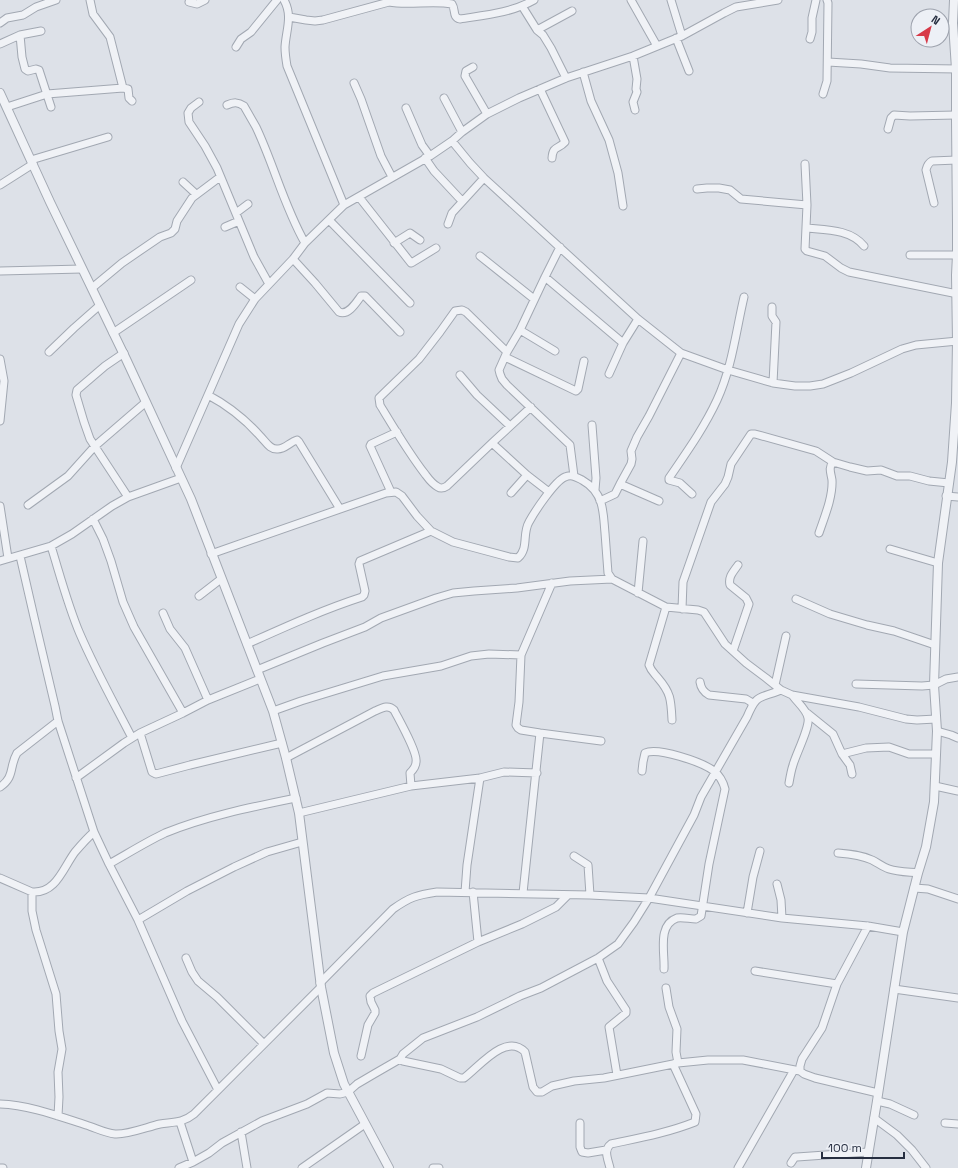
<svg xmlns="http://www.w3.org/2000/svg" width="958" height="1168" font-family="'Space Grotesk',sans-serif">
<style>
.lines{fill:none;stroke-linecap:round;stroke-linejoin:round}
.minor-casing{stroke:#a2a8b2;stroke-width:9}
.tertiary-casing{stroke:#a2a8b2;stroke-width:10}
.minor{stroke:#f0f2f6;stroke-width:7}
.tertiary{stroke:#f0f2f6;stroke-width:8}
</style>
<rect width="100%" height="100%" fill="#dde1e8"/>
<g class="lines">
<g class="minor-casing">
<path id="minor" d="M90,0L93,14L110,37L123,88
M284,0C293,16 286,30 285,47C285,54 286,60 287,66L344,205
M631,0L657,46
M671,0L682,36
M189,2L197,4L205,0
M522,6L537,30L543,35L551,48L566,78
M289,17L306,20L315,21L323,20L389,2C409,6 431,0 452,4C456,10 452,17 460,19C486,15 511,13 534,0
M0,23L7,18L23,15L36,7L56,0
M537,30L572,11
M20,35L22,57L25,69L28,71L36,69L39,70L51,107
M676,38L689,71
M810,39L812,32V18L816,0
M0,44L20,35L41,31
M236,47L241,39L251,32L277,0
M633,56L637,79L636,89L637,92L633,102L635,110
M828,62L861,64L890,68L958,69
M473,67L466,71L465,76L487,114
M583,72L591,101L609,140L618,173L623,206
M354,83L361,99L381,156L392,177
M540,89L565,142C558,150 553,145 552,158
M823,94L827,81L828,3L827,0
M444,98L462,132
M199,102L191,108L188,113L189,122L205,146L217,168L254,257L269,284
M227,105C234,102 238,102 244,106C248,113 252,120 256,127C274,165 284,206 305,243
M7,107L47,94L123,88L128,89L129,98L132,101
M406,108L422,145L430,156
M888,129L891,118L894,115L910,116L956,115
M452,141L470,163L484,178L638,319L681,353L728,370L773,383L795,386H810L823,384L851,373L902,349L916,345L958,341
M425,158L434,171L462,201
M31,160L108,137
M805,164L807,205L805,249L807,251L825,256L841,268L849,272L958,294
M183,182L196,194
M0,185L33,164
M697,189L707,188H719L730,190L741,199L807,205
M359,197L411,263L413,262L436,248
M934,203L926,170C927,166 928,163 932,161L957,160
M236,213L248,204
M329,220L410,303
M448,224L452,213L484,178
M225,227L239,221
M806,228C826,230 850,229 864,246
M394,243L410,233L420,240
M560,247L545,277L520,330L507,352L499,370L500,374L502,379L507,385L568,443L570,445L574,476
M910,255H957
M480,256L534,299
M293,259L315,283L339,312C348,316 356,303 361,296H365L400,332
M0,271L82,269
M545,277L623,343
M240,287L255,299
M92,288L122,263L160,237L171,233L175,229L177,221L192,198L220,177
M772,307V316L776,322L773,383
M520,330L555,351
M113,333L191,280
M49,352L74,328L100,305
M507,352L466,312L462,310L455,311L440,332L419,359L382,395L379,398L380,405C394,428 408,452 425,474C428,478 432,484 438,487C441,489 444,488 447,486L492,443L531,407
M124,353L105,366L77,390L76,395L84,422L90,439L128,497
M505,357L576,391L578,389L584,361
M0,359L4,381L0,421
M609,374L623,343L638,319
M460,375L477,395L510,426
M208,395C227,405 246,420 261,437C266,442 270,450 278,449C285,449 290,442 297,440L299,442L340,509
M592,425L596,478L595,490
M492,443L527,475L549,492
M176,468L239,324L255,299L293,259L305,243L344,205L430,156L452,141L462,132L487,114L519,98L566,78L633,56L682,36L724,13L736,7L778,0
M620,484L659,501
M391,492L370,446L371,444L397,432
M511,493L527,475
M692,494L680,483L669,480V478C686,453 704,428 717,400C732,368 736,331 744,297
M946,496L958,497
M600,501L615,494L620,484L631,464L632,459L631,451L637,437L649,416L681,353
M28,505L68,476L95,446L146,402
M0,506L8,558
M93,519L103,539L111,561L123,602L134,627L183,713
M819,533C824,518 833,497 832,480C831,473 828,468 833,462
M51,546C60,575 68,606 80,634C95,669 114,703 132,738
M890,549L938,563
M211,554L386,493L396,492L402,496L417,516L431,531L453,542L509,557L518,558C529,548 522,534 529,522C535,511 555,481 565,477C571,474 576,477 582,480C591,485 598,493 601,503C604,513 604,523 605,533C606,547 607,560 608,573L612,579L666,607L698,610L704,612L725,644L746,663L766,678L781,690L792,695L859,707L906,719L917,720L936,719
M20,556L34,617L55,706L58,721L94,832L109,864L138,920L182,1021L218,1090
M0,561L51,546L72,534L112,506L128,497L181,478
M552,583L521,655L519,702L516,725L518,728L521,730L540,733L601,741
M638,593L643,541
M199,596L221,579
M796,599L830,614L867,625L894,631L935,645
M666,607L649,665C651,671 654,673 658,678C671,693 671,700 672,720
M682,609L683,582L711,502L725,484L728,477L731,464L751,434H755L816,451L833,462L850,467L867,471L881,470L897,476H910L929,481L949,483
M163,613L170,629L185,648L208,700
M247,644C285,627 322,610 362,597L364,595L365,591L359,564L360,561L431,531
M733,651L749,604L746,598L730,585C728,577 733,572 738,565
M257,670L323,643L365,627L381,618L436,598L453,593L474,591L517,588L570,581L612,579
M700,682C701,689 704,692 709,695L746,699L751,702L752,705
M856,684L922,686L934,685L946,679L958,677
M775,685L786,636
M781,690C759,699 757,693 747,717L701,797L694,815L649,898L634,922L618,944L598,958L541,988L520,996L477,1017L423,1038L403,1054L400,1059L403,1061L441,1069L460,1078H464C479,1067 506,1032 525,1052L533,1087L537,1092H542L552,1086L574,1081L604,1078L678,1063L708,1060H743L800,1071L804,1074L815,1078L878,1093
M273,711L301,701L383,676L441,666L471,656L489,654L521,655
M807,713L833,734L842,754L850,765L852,774
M937,731L951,735L958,738
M140,733L152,772L156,774L190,765L282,743
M842,754L866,748L889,747L909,754H936
M286,758L375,711C382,708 388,704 394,710C399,720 418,753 416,762C416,767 413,770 410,773L411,786
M642,771L643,762L645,753C658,747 702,762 714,771C720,776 723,781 725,789L709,864L701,916L696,919C690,919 683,917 677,918C657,925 665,953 664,969
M76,778L124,743L140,733L183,713L208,700L260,679
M789,783C790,777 791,771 793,765C796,754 810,727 808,718C807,710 797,702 792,695
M935,786L958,791
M0,787C15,777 9,767 17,753L58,721
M299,813L411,786L480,778L504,772L537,773
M838,853C850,854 861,855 872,860C878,863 883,867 889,869C898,872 909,872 918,873
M574,856L588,865L590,895
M109,864C127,854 146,842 165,833C207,816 252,807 296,798
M0,878L32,892C56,894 63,868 75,852C81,845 87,838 94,832
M777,884L781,900L782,918
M914,888L928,889L958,899
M32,892V911L36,930L56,994L59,1031L62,1049L58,1072L59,1097L58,1116
M465,892L467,865L480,778
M473,892L478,942
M523,893L540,733
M747,913L753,877L760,851
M138,920L187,891L234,867L267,852L302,842
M186,958L192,972L198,981L217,997L264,1044
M598,958L607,981L626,1010V1013L609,1027L617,1075
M755,971L837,984
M320,983L393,909C410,897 417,895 437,892L590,895L649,898L782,918L868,926L903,932
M666,988L669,1007L677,1029L676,1052L678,1063
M894,989L958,998
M361,1056L368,1025L375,1013V1010L371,1002L370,996L373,993L478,942L522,924L556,907L568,895
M800,1071V1066L802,1059L822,1028L837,984L868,926
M877,1101L890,1104L914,1115
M0,1104C29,1105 58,1116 86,1125C96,1128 105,1133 115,1134C127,1135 147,1127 160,1124C173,1122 183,1123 194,1114L321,987
M874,1118L897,1135L912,1150L926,1168
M180,1122L193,1162
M580,1123V1147L582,1152L588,1153L606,1150
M945,1123L958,1124
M241,1132L247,1168
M791,1163L795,1157H797L868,1152
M0,1168H3
M179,1168L193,1162L209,1153L222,1143L262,1121L307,1104L327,1093L340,1094L348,1092L357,1084L374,1074L400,1059
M302,1168L365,1124
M433,1168H439
M610,1168C608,1159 603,1150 611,1144C639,1138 667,1133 695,1122L696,1114L673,1064
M738,1168L794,1070"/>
</g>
<g class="tertiary-casing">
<path id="tertiary" d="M0,93L50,202L126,359L191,499L273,711L286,758L299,813L321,987L334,1053L344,1084L389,1168
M866,1168L877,1101L903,932L918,873L926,847L934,802L937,731L934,685L938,563L952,462L956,403L957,341L956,275L957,255V223L956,121V69L953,23L954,0"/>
</g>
<use href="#minor" class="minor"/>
<use href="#tertiary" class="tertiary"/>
</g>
<g transform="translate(930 28) rotate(36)"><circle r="19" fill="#edf0f6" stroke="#9da2ad"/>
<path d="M0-3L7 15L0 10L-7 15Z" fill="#d73948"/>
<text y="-6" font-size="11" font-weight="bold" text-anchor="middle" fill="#262e40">N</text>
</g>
<path d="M822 1152v6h82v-6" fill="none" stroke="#262e40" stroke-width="2"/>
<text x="828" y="1152" font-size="12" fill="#262e40" stroke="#edf0f6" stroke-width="3" paint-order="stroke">100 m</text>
</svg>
